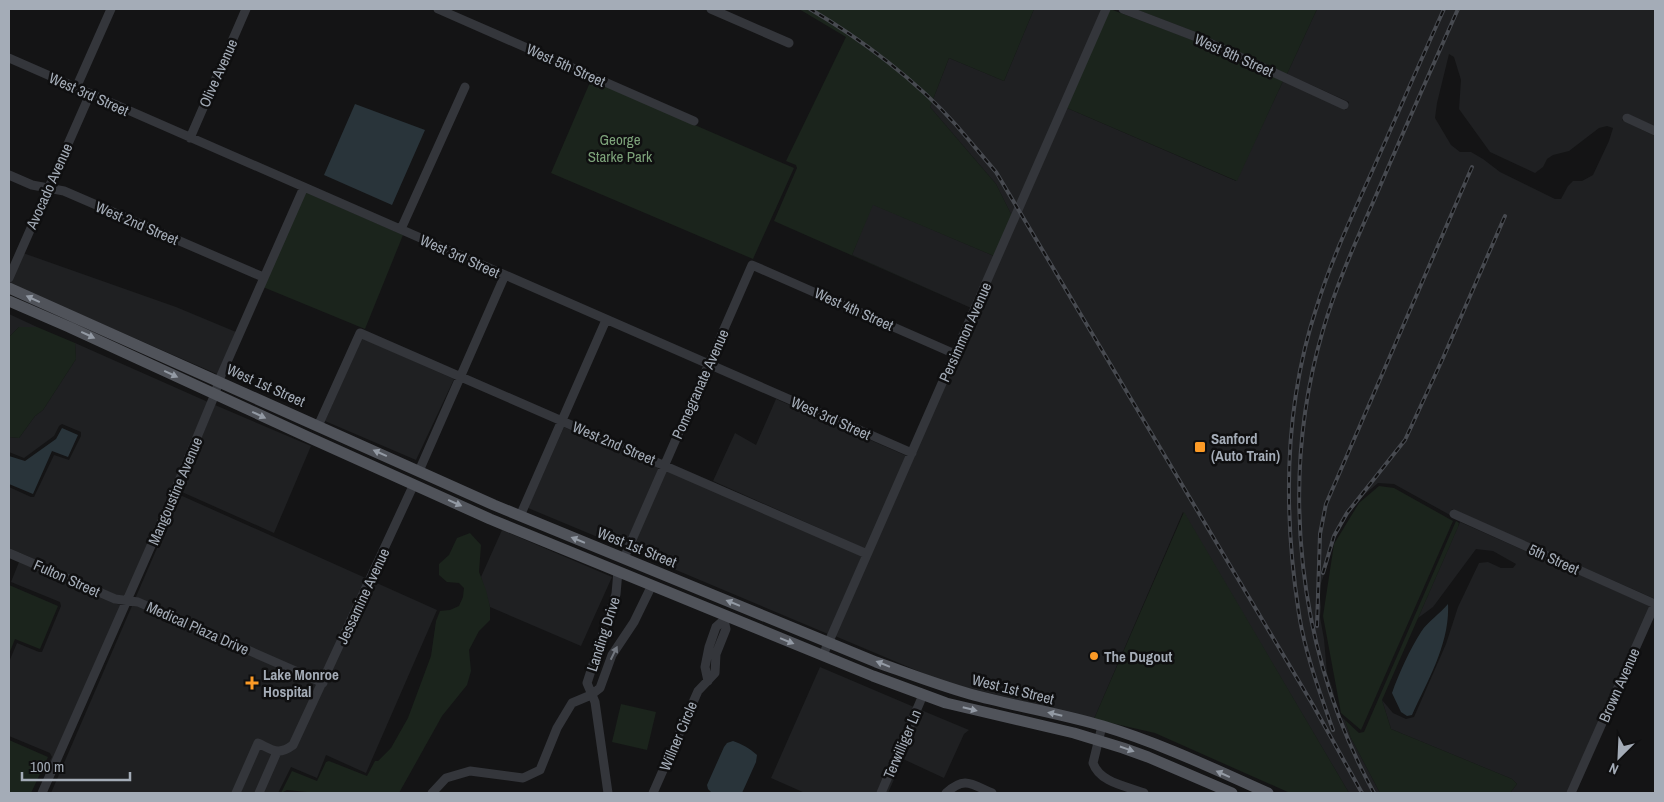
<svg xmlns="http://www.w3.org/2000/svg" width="1664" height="802" font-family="'Archivo Narrow',sans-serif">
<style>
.built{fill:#1f2022;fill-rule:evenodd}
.green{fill:#1b241c}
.water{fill:#29343a}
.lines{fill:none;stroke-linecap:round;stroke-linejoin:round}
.minor{stroke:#34363b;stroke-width:9}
.major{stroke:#50535a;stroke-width:11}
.rail-casing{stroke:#474a50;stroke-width:4}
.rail{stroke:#0f0f10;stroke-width:2;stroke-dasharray:5.5;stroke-linecap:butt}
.oneway{fill:#939aa4}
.oneway2{fill:#72777f}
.poi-dot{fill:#fb9a26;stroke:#0f0f10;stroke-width:2}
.labels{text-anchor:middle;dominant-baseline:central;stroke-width:5;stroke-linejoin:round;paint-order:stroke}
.street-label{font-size:15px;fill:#a4acb7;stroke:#0f0f10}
.park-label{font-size:15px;fill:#7da37a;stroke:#0f0f10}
.poi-label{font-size:15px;font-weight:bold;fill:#a4acb7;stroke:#0f0f10;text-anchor:start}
</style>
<rect width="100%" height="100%" fill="#141415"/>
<path class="built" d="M1034,9H1102L1012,216L996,184L930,107L949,58L1004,81Z
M1317,9H1655V127L1626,113L1622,120L1655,136V599L1452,509L1450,515L1394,484L1378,483L1359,499L1331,542L1328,563L1319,589L1321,607L1320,617L1324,639L1327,673L1333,690L1338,714L1345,720L1351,738L1380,793H1349L1183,512L1094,719L944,682L835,636L1067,108L1236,181L1283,81L1346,110L1349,102L1287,74ZM1449,54L1454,57L1461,80L1459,109L1490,152L1535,173L1543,167L1547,159L1553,155L1569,151L1599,128L1607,126L1613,128L1609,141L1593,175L1582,181H1573L1568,186L1561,199H1555L1500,172L1483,159L1471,152H1460L1451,145L1435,118L1437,103Z
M872,204L994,256L971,308L852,255Z
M23,253L176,307L236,332L217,374L10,284Z
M9,314L37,327H19L9,337Z
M362,338L454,379L416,460L325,421Z
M75,343L208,402L170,494L125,597L116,595L9,548V487L31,497H34L54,455L69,460L81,436V432L62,424L59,426L54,436L24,458L9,452V437L19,438L35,416L43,410L76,359Z
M776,399L907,456L866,549L713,481L735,433L756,445Z
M215,405L311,446L274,533L182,492L179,493Z
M564,427L659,467L624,548L528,508Z
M666,470L862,556L828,634L631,551Z
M180,495L437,610L366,773L326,755L317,778L291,767L278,793H51Z
M1460,522L1650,606L1567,793H1510L1517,784L1512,779L1391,729L1382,700L1393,713L1406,719L1414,717L1446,644L1458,607L1479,563L1488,562L1501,568H1513L1516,564L1493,551L1476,549L1433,607L1418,618Z
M502,530L612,577L581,646L490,607L481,577Z
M19,562L113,603L121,605L50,765L48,764L52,757L50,753L9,736V662L17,643L39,652H42L61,606L60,602L11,582Z
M820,667L914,707L877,793H805L771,778Z
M921,710L969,730L964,734L944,778L903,759L888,793H885Z"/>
<path class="green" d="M799,9H1034L1004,81L949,58L930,107L996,184L1012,216L994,256L873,205L852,255L971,308L774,221L797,168L796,165L786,161L846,37Z
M1110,9L1198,42L1283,81L1237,181L1067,108Z
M1135,9H1317L1287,74L1201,34Z
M591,80L794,168L753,259L551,173Z
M305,192L403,235L365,329L263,287Z
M19,327H37L75,343L76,359L43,410L35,416L19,438L9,437V337Z
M1379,486L1394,488L1453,521L1361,730L1341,713L1323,616L1334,544L1359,503Z
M1184,512L1349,793H1290L1155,733L1094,719Z
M1456,521L1459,523L1458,527L1382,700L1391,729L1512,779L1517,784L1510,793H1380L1351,738L1345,720L1359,733L1364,732Z
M470,533L481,545L479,572L486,590L490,607V620L479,631L469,650L471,671L467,685L442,716L399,793H317L287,790L281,793L292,771L317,781L326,762L329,761L367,776L375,761H378L391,748L408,718L431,656L436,621L440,611L450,610L459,606L463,597L464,588L459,583L447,582L439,575V564L449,555L457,538Z
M9,585L58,606L40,649L15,639L9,654Z
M621,704L656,712L647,750L612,742Z
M9,740L48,757L31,793H9Z"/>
<path class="water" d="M355,104L425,130L392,205L324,175Z
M62,428L78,435L68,457L52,451L33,494L9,484V456L25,461L56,439Z
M1448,604C1450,643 1428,680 1412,715L1407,716L1401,712L1392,693C1399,673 1410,649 1421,632C1428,621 1440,614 1448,604Z
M733,741C742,744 749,748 757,755L756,762L742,793H712L708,789L707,785L724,747L727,743Z"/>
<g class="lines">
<path class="minor" d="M438,9L694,121
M711,9L789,43
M1123,9L1199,38L1344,105
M9,58L912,453
M76,88L111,9
M1627,118L1655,131
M190,138L246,9
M9,175L32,185L64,191L263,277
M401,229L465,87
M9,278L90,94
M318,426L360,333L867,554
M419,471L505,275
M1454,514L1655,604
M520,516L606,320
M9,553L115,599L138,602L323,683
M624,558L752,265L955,354
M823,655L1106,9
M708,681L705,667L709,647L716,627L724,620L726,616
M1102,726L1093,763C1100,783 1127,786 1144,793
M42,793L169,505L215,394L219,380L304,187
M236,793L258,743C273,750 278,756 293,745L414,484
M259,793L277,752
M432,793L446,778L470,771L523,778L540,770L557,728L572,703L591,695L600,688L612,655L634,622L652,585
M608,793L595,702L587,683L616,594L618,571
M653,793L698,691L715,673L716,654L726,629L724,620
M881,793L923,695
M946,793C965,776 971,784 992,793
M1571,793L1655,604"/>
<path class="major" d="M9,288L494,505L876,662C907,673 938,685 970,694C1014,706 1059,713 1103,726C1160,743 1214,769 1268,793
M9,301L69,327L308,437L490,519L873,676L946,703L1074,733L1123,748L1148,757L1232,793"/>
<g class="rail-casing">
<path id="rail" d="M810,9C861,39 917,81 956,125C970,141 983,157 996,172L1313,705L1362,793
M1323,573L1334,536L1347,513L1405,440L1443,358L1505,216
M1317,626L1320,534L1326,504L1472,167
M1333,730C1320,693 1305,653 1299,614C1283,511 1284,405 1317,306C1331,261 1351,218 1370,176C1395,120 1419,64 1444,9
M1374,793C1298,654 1278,483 1323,330C1337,282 1358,237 1378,191C1404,130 1431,70 1458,9"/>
</g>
<use href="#rail" class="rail"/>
</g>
<defs><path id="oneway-solid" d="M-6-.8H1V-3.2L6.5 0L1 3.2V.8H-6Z" transform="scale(1.25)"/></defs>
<g class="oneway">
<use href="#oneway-solid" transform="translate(33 299) rotate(-155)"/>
<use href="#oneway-solid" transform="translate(88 335) rotate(25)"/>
<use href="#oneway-solid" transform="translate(171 374) rotate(25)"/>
<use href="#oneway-solid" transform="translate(259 415) rotate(25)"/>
<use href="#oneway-solid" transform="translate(380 453) rotate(-156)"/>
<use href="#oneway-solid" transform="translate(455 503) rotate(24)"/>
<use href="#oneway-solid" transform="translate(578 540) rotate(-158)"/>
<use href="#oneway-solid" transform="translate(733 603) rotate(-158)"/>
<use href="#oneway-solid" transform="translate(787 641) rotate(22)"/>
<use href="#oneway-solid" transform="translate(883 664) rotate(-158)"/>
<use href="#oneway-solid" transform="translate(970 709) rotate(14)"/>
<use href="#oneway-solid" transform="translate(1055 714) rotate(-167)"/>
<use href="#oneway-solid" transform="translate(1127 749) rotate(19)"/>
<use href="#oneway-solid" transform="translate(1223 774) rotate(-156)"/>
</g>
<use class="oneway2" href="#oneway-solid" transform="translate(614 653) rotate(-64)"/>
<g class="poi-dot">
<rect x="1194" y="441" width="12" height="12" rx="2.5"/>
<circle cx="1094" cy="656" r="5"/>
<path d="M249.5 675.5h5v5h5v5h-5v5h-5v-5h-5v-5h5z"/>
</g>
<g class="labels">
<g class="street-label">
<text transform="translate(1234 55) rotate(24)">West 8th Street</text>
<text transform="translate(566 65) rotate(24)">West 5th Street</text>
<text transform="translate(218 73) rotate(-66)">Olive Avenue</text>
<text transform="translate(89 94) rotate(24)">West 3rd Street</text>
<text transform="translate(49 186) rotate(-66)">Avocado Avenue</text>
<text transform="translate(137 223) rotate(23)">West 2nd Street</text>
<text transform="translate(460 256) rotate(24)">West 3rd Street</text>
<text transform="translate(854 309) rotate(24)">West 4th Street</text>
<text transform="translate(965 332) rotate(-66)">Persimmon Avenue</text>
<text transform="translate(700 384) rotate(-66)">Pomegranate Avenue</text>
<text transform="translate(266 385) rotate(24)">West 1st Street</text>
<text transform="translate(831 418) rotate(24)">West 3rd Street</text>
<text transform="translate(614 443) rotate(23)">West 2nd Street</text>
<text transform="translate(175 491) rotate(-67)">Mangoustine Avenue</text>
<text transform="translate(637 547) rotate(22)">West 1st Street</text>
<text transform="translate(1554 559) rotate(24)">5th Street</text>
<text transform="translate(67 578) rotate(24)">Fulton Street</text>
<text transform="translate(363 596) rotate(-65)">Jessamine Avenue</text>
<text transform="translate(198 628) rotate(24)">Medical Plaza Drive</text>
<text transform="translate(603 634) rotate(-72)">Landing Drive</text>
<text transform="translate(1619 685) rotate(-66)">Brown Avenue</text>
<text transform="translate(1013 689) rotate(14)">West 1st Street</text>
<text transform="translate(678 736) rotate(-67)">Willner Circle</text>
<text transform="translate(902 744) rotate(-67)">Terwilliger Ln</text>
</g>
<g class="park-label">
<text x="620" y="139">George<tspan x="620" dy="17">Starke Park</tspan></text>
</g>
<g class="poi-label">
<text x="1211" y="438">Sanford<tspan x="1211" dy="17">(Auto Train)</tspan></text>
<text x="1104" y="656">The Dugout</text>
<text x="263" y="674">Lake Monroe<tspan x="263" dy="17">Hospital</tspan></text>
</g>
</g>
<rect width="1664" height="802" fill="none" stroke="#a4acb7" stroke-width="20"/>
<g transform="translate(1619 757) rotate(204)" stroke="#0f0f10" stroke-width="4" paint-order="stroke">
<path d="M0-4L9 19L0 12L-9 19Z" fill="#a4acb7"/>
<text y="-8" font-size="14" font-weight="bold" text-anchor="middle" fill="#a4acb7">N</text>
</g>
<path d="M22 772v8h108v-8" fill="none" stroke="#a4acb7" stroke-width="2.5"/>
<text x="30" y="772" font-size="15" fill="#a4acb7" stroke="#0f0f10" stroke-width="4" paint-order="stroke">100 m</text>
</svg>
